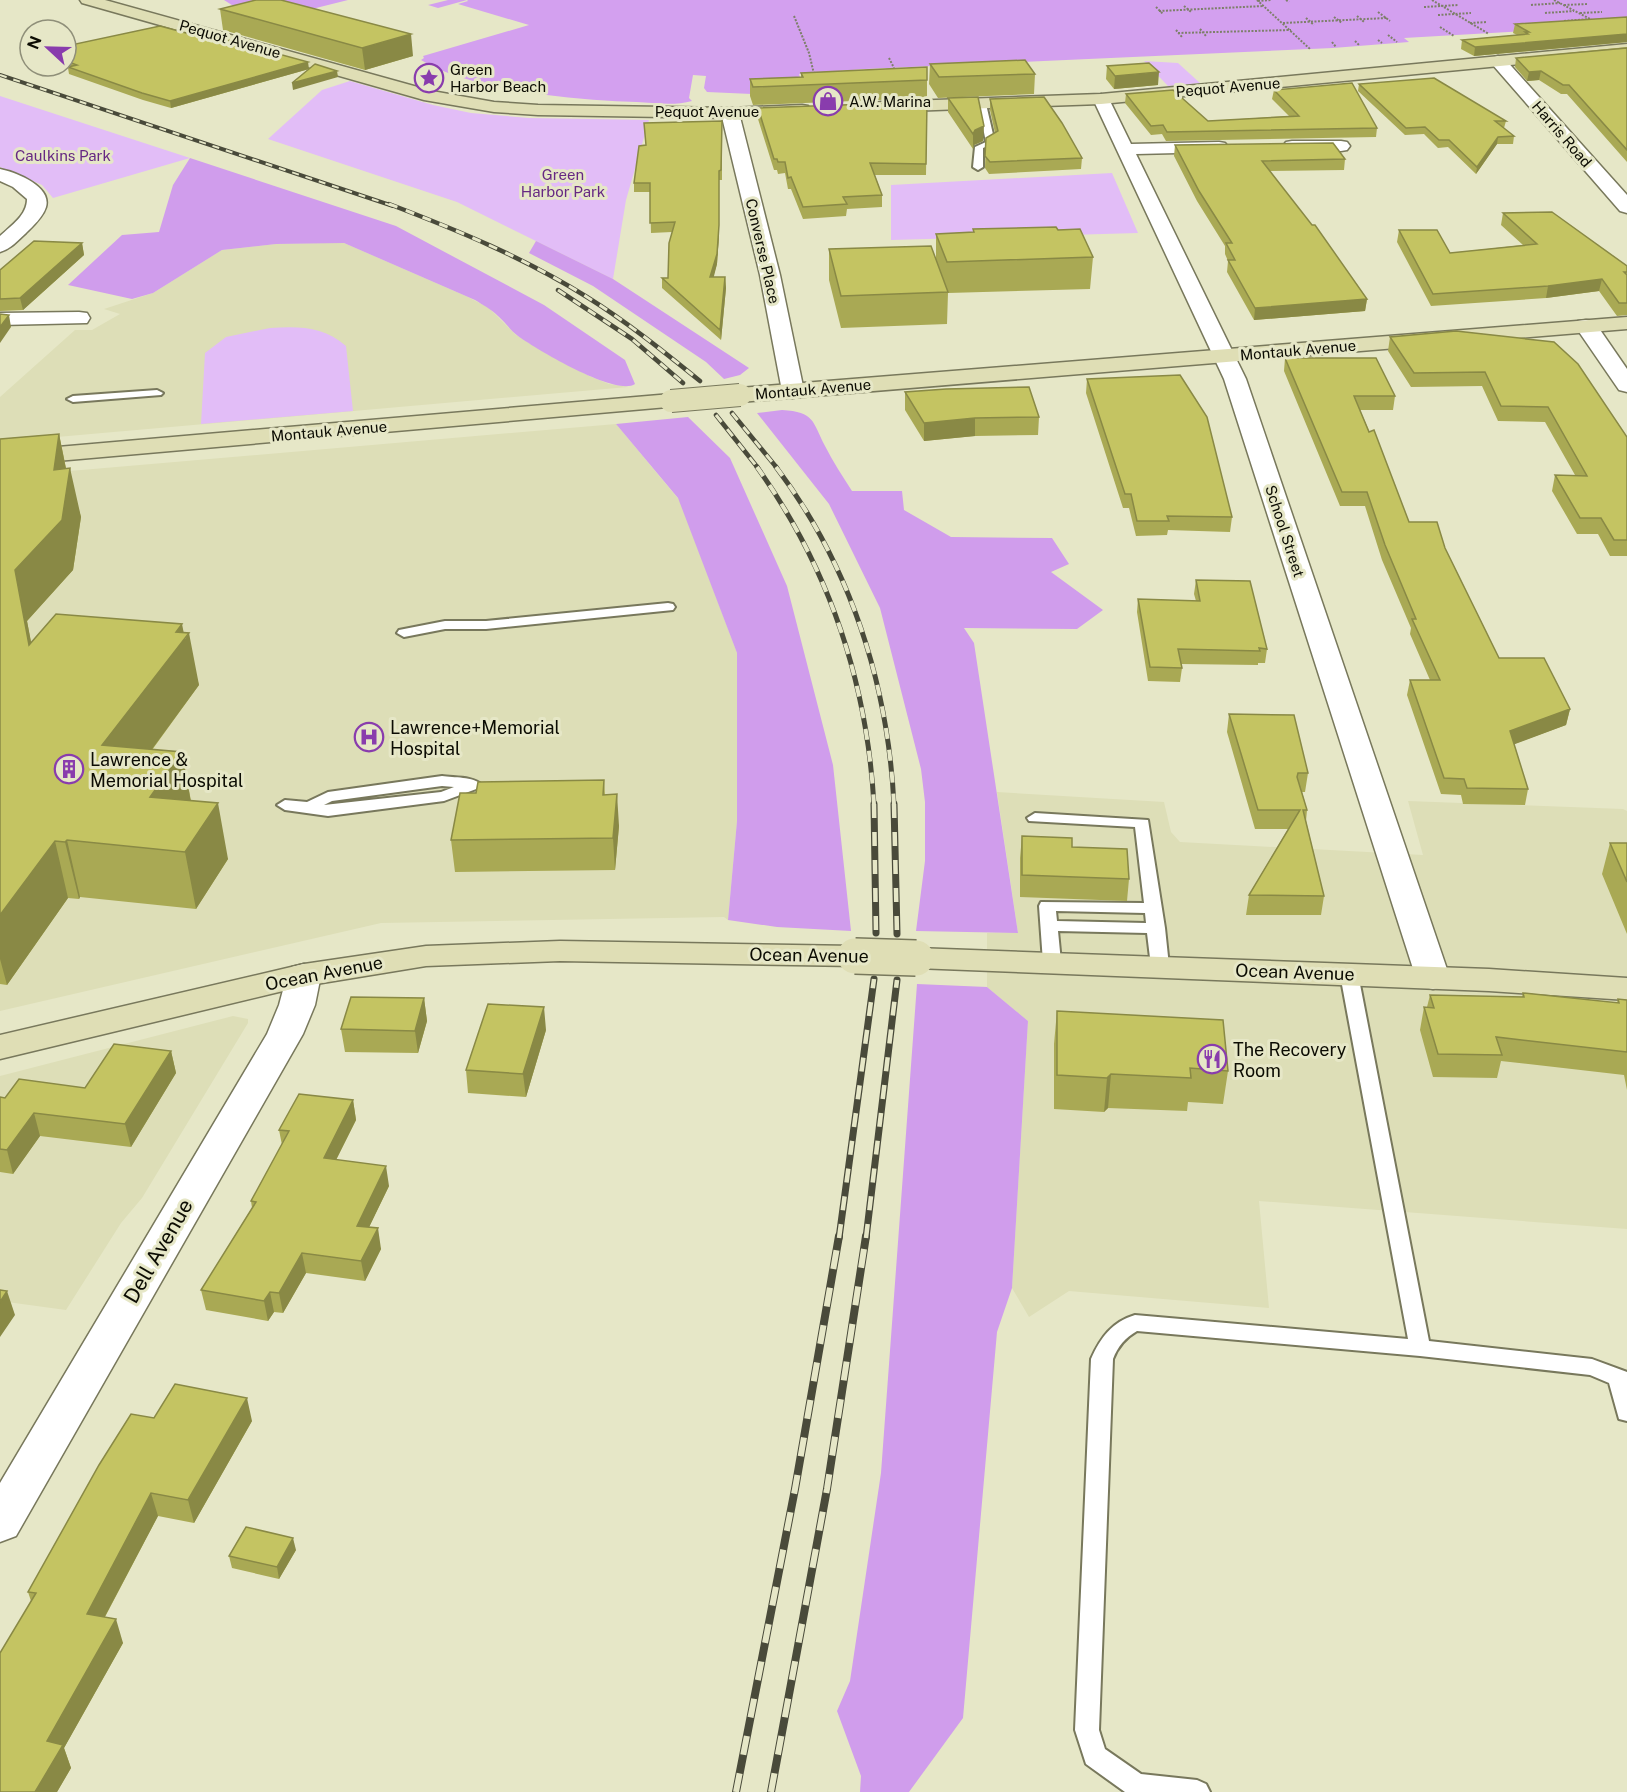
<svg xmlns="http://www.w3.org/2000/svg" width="1627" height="1792" font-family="'Public Sans',sans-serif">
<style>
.built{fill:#dddeb7}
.green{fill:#e2bdf7}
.forest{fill:#d09dec}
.water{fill:#d3a0ef}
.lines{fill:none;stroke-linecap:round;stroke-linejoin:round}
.lane-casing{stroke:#78785c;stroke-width:4}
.street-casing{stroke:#78785c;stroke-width:3}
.secondary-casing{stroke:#78785c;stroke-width:3}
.path{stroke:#7e7f6a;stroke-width:2;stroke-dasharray:2 1.5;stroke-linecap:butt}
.lane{fill:#fff;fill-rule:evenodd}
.street{fill:#fff;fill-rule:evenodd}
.secondary{fill:#dfdeb5;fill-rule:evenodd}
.rail-far4-casing{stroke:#494a3a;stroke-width:4}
.rail-far3-casing{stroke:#494a3a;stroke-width:4.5}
.rail-far2-casing{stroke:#494a3a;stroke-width:5}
.rail-far1-casing{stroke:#494a3a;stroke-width:7}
.rail-casing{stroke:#494a3a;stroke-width:8}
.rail-far4{stroke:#e6e7c7;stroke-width:2;stroke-dasharray:7;stroke-linecap:butt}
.rail-far3{stroke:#e6e7c7;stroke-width:3;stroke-dasharray:9;stroke-linecap:butt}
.rail-far2{stroke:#e6e7c7;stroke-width:4;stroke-dasharray:11;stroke-linecap:butt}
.rail-far1{stroke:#e6e7c7;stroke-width:4.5;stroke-dasharray:14;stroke-linecap:butt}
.rail{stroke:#e6e7c7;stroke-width:6;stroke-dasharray:19;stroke-linecap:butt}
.secondary-bridge-far1-casing{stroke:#78785c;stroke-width:24;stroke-linecap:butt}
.secondary-bridge-casing{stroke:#78785c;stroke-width:38;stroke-linecap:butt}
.secondary-bridge-far1{stroke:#dfdeb5;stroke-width:22}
.secondary-bridge{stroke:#dfdeb5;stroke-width:35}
.wall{fill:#a9a954}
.shaded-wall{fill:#898945}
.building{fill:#c4c462;stroke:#898945;stroke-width:1.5}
.labels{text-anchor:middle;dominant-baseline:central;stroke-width:6;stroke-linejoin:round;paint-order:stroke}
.far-street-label{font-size:15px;fill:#0c0c03;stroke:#e6e7c7}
.far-poi-label{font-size:15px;fill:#0c0c03;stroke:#e6e7c7;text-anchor:start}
.far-park-label{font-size:15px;fill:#662883;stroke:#e6e7c7}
.poi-label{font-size:18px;fill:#0c0c03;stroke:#e6e7c7;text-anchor:start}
.street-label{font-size:18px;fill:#0c0c03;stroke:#e6e7c7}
.near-street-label{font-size:21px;fill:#0c0c03;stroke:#e6e7c7}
</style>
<rect width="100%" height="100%" fill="#e6e7c7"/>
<path class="built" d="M322,243H344L468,297L489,308L516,335L533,345L589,376L609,384L628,387L0,442V397L75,330H92L120,314L104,309L153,293L222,250L276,244Z
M616,424L680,501L737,653V821L728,920L724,917L381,923L0,1011V477Z
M997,792L1164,802L1171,832L1180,842L1423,855L1408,801L1623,809L1627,811V1229L1259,1201L1269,1308L1069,1291L1029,1317L1012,1288L1028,1021L987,987V933L1018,932Z
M233,1016L248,1019V1023L142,1198L121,1223L66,1310L0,1301V1076Z"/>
<path class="green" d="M1144,61L1178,63L1200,83L1168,86Z
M350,81L433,105L471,113L529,118L649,120L626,200L613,279L457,202L268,139L322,90Z
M0,96L190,158L53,198L42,185L0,167Z
M1112,173L1138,233L891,240V185Z
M270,328C298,326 324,326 346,346L353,411L201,424L205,353L226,337Z"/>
<path class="forest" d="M190,158L396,226L544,305L625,360L635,384C616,397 536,349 518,336C510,330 505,322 498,316C491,309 483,305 475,300L344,243L276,244L222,250L153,293L132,299L68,285L122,235L159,232L173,185Z
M536,241L613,279L749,368L740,375L724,379L706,362L593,286L529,253Z
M782,410C815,412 812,421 825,446C833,462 843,477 852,491H902L904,510L951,537L1052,538L1069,564L1051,572L1103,610L1077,629L964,628L974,643L1018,933L916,931L925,861V802L921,769L880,608L829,504L757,413Z
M688,417L730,458L787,586L833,765L851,931L777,927L728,920L737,821V653L678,498L616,424Z
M917,984L987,987L1028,1021L1012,1288L997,1332L963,1718L909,1792H860L861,1776L837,1711L850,1681L881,1473Z"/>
<path class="water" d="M224,0H348L312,9L243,10L221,13L235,7Z
M448,0H1627V25L1404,38L1409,42L1333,48L865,69L799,74L804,91L752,94L707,92L704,88L706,76L693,75L689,98L692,101C675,106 654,103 637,102C577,100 471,91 421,60L424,58L423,56L529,25L458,4L468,1L467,0L438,8L428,5Z"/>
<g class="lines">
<g class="lane-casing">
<path id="lane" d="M982,101L986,104L995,143L983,148V167L978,170L973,167L975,147L986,142L978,104Z
M157,390L163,393L161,395L73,402L67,399L73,396Z
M668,603L673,604L675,607L673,610L486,629H445L404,637L397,633L399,630L445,621H486Z
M442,776C454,778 473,776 482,785L479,788L444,801L328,816L285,810L277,805L285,800L307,802L328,792ZM442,786L454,787L441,792L324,805L332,801Z
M1035,813L1148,820L1165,928L1169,966L1166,970H1154L1151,966L1147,933L1058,931L1061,962L1058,966H1046L1043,962L1039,906L1041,902L1144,903L1135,827L1029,821L1027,818ZM1056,911L1145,913L1146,923L1057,921Z
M1349,969L1355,970L1358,974L1429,1341L1592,1359L1627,1372V1421L1619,1419L1609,1383L1590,1375L1420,1356L1137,1331C1125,1338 1118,1346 1113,1359L1099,1730L1105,1749L1141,1774L1197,1780L1206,1784L1210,1792H1125L1086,1764L1075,1730L1091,1359C1101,1337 1112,1322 1135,1315L1408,1339L1340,974L1343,970Z"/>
</g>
<g class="street-casing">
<path id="street" d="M1498,56L1504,58L1627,195V213L1620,211L1492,64L1490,61L1492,58Z
M1101,94L1109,99L1131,144L1219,142L1225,143L1228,147L1225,151L1219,152L1136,154L1246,379L1450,978L1445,986L1433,989L1421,986L1416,978L1224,379L1093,99Z
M730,108L736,109L739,113L780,275L804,391L801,396L793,398L785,396L782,391L760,275L721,113L724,109Z
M1292,141H1341L1347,142L1350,146L1347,150L1341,151L1286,150L1283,146L1286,142Z
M0,169C15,172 52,186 46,207C43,217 33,226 26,233C18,240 11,249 0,252V236C12,225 27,215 27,199L13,187L0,181Z
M79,312L87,313L90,318L87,323L0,325V313Z
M1586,320L1594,321L1627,369V392L1619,390L1575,326L1578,321Z
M304,964L316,967L321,975L315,1005L303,1034L16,1536L0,1542V1483L267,1034L279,1005L287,975L292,967Z"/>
</g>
<g class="secondary-casing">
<path id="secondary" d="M80,0H105L432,91L494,102L538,105L730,108L802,105L808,106L810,110L808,114L802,115L730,118L538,115L494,112L424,100L82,3Z
M1627,44V54L1101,104L881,112L875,111L873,107L875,103L881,102L1101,94Z
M1627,317V329L740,402L732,400L729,395L732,390L740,388Z
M671,394L679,396L682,401L679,406L0,466V452Z
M560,941L855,946L867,949L872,956L867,963L855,966L560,961L426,966L304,986L0,1059V1035L304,964L426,946Z
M916,948L1489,969L1627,978V1000L1489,991L916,968L904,965L899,958L904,951Z"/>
</g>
<path class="path" d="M1257,0L1310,49
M1286,0L1289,2
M1432,0L1489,34
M1554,0L1592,20
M1258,1L1272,0
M1531,5L1560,3
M1564,5L1588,4
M1184,6L1191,12
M1156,7L1163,14
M1424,7L1458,5
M1159,11L1264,6
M1378,12L1390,21
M1545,13L1574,11
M1580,13L1602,12
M1438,15L1471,13
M794,16L809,53L814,74
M1357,16L1364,22
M1334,17L1342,23
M1306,18L1314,25
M1564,21L1590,19
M1283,23L1387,18
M1470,23L1487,22
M1440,27L1454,36
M1200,29L1206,36
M1176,30L1182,37
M1178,33L1291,30
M1388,35L1397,42
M1378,40L1382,43
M1355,41L1359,45
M1332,42L1336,47
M889,58L894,68"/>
<use href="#lane" class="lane"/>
<use href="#street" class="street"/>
<use href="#secondary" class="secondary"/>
<g class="rail-far4-casing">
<path id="rail-far4" d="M0,75L393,206"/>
</g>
<g class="rail-far3-casing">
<path id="rail-far3" d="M389,204C457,230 525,258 587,297C627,322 663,351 700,381
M558,290L632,339L683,383
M732,413L777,468
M716,415L758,468"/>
</g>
<g class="rail-far2-casing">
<path id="rail-far2" d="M757,467C829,568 867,682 874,805
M776,467C850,565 888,683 894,805"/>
</g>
<g class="rail-far1-casing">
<path id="rail-far1" d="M874,804L876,933
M894,804L897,934
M839,1238L874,979
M866,1238L897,980"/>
</g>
<g class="rail-casing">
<path id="rail" d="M736,1792L795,1489L839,1236
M771,1792L827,1489L866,1236"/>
</g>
<use href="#rail-far4" class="rail-far4"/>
<use href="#rail-far3" class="rail-far3"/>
<use href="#rail-far2" class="rail-far2"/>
<use href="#rail-far1" class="rail-far1"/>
<use href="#rail" class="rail"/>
<g class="secondary-bridge-far1-casing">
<path id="secondary-bridge-far1" d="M671,401L740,395"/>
</g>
<g class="secondary-bridge-casing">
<path id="secondary-bridge" d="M855,956L916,958"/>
</g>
<use href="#secondary-bridge-far1" class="secondary-bridge-far1"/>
<use href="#secondary-bridge" class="secondary-bridge"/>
</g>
<path class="wall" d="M220,9L413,56L365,70L223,30Z
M1627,17V42L1474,56L1461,49L1462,40L1517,35L1513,33L1515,24Z
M66,46L309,69L171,108L143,100L69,74L68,68L61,66H66Z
M1627,47V162L1567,94H1561L1539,80L1527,81L1515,67L1516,58Z
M930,64L1035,74L1034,94L938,98L929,84Z
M1107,66L1158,85L1114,89L1106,79Z
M927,67V98L753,105L750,96V79L801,77V73Z
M1359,84L1506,121L1504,128H1503L1514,136L1513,144H1497L1476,174L1448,147L1438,148L1424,134L1405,135L1358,91Z
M1274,90L1377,128L1376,137L1166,141L1162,134L1151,135L1125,103L1126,94L1208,121L1289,116L1272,99Z
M948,98L983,141L974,145L973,149L948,112Z
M990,99L1082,158L1081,169L989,174L985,168L986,138L995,133L990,110Z
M927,102L926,175H875L882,195V207L847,209L846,216L803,219L791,189H788L785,173L778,174L777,170H774L758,119V108Z
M722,121V180H719V234L717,264L713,277H725L726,288L721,340L662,288V278H668L672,232L651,233L650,192H634V183L646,145Z
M1175,145L1345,159L1344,170L1270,171L1367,299L1365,311L1254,320L1227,272L1228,261L1225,254V246L1197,201L1174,156Z
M1503,213L1627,266V315L1617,316L1599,291L1546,298L1431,306L1397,242L1399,230L1450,253L1523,245L1501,225Z
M973,229L1058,230L1093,257L1090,289L948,293L947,324L841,328L829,280V249L936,258V234L973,233Z
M82,243L84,255L23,310L0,311V270Z
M1456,331L1627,437V556H1610L1598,534H1577L1552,491L1555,475H1575L1545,422L1498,421L1482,386L1411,387L1388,351L1390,337Z
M1285,358L1395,396L1393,410H1360L1409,522L1445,548L1499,658L1570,709L1566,725L1514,744L1528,789L1525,805L1463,804L1461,795L1441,794L1407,695L1410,680H1430L1410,634L1411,628L1382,560L1365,506H1340L1284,371Z
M1087,379L1232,517L1230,532L1168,530L1167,535L1136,536L1129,508H1123L1086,393Z
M905,392L1039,417L1038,435L975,436L924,441L905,410Z
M59,434L66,468L81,517L73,570L27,621L31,643L183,632L199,685L152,750L182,752L191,801L228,859L196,909L80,897L79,899L68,898L7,985L0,984V439Z
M1196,580L1267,649L1265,663H1258V665L1181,664L1182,668L1180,682L1148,681L1137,612L1138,599L1196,601L1194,594Z
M1229,714L1308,773L1305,792H1302L1307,810L1306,821L1324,896L1321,915H1246L1249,895L1288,829H1255L1227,732Z
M604,780L605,795L619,826L615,870L455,872L451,840L476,793Z
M1022,836L1072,847L1129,879L1127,901L1020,897V858Z
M1610,843H1627V934L1602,874Z
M1523,993L1617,1003L1618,999L1627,1000V1090L1624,1075L1501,1061L1497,1078L1433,1077L1420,1030L1424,1007H1427L1430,995L1522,997Z
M424,998L427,1021L418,1053L345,1052L341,1029Z
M1057,1011L1228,1071L1223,1104L1188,1102L1187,1111L1108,1108L1104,1112L1054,1109V1044Z
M546,1030L526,1097L468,1093L466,1070Z
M171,1051L176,1073L131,1147L40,1136L13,1174L0,1172V1097L5,1098L85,1088Z
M353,1100L356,1120L336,1160L389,1186L369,1227L381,1249L365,1281L306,1273L283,1313L274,1312L268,1321L206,1310L201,1290L252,1208L251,1201L282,1145L279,1130Z
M154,1418L252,1421L194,1523L158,1516L105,1617L123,1643L64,1748L71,1768L57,1792H0L31,1601L28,1592Z
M296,1550L279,1579L232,1568L229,1556Z"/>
<path class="shaded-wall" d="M411,34L413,56L365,70L362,48Z
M1627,34V42L1474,56L1475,47Z
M308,62L309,69L171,108L170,101Z
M337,71L338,77L293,90L292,83Z
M1541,71L1539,80L1527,81L1529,72Z
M1159,72L1158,85L1114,89L1115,76Z
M984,126L983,141L974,145L973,149V134L975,130Z
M1498,137L1497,144L1476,174L1477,167Z
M719,171V234L717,264L711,288L710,277Z
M82,243L84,255L23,310L20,298Z
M725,277L726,288L721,340L720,330Z
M1602,279L1599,291L1546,298L1548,286Z
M1367,299L1365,311L1254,320L1255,308Z
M9,315L11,327L0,343V327Z
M975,418V436L924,441V423Z
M59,434L68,479L70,468L81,517L73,570L27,621L42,698L29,645L15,570L54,470Z
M182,624L185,639L189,633L199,685L114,801L102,745L176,632Z
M1570,709L1566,725L1507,747L1510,731Z
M182,752L192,808L150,797Z
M617,794L619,826L615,870L613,838Z
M218,803L228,859L196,909L185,852Z
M67,840L80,897L79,899L65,842Z
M55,841L68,898L7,985L0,959V915Z
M424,998L427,1021L418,1053L415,1031Z
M544,1007L546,1030L526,1097L523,1074Z
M171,1051L176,1073L131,1147L125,1124Z
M1111,1074L1108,1108L1104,1112L1107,1078Z
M353,1100L356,1120L327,1178L324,1158Z
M34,1113L40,1136L13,1174L7,1150Z
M386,1166L389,1186L360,1246L357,1226Z
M378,1228L381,1249L365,1281L361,1261Z
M302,1253L306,1273L283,1313L279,1293Z
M7,1291L15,1315L0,1337V1302Z
M270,1292L274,1312L268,1321L264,1301Z
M247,1398L252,1421L194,1523L188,1500Z
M151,1493L158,1516L94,1637L87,1614Z
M293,1538L296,1550L279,1579L277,1567Z
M116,1619L123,1643L64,1748L71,1768L57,1792H35L47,1741Z"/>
<path class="building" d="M256,0H281L411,34L362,48L220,9Z
M1627,17V34L1475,47L1462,40L1528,34L1525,32H1529L1515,24Z
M160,26L186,33L195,31L308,62L170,101L142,93L68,67L77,65L66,61V46Z
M1627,48V150L1569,85H1563L1541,71L1529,72L1516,58Z
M1025,60L1035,74L939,77L930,64Z
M1149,63L1159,72L1115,76L1107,66Z
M315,64L337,71L292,83Z
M927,67V80L753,87L750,79L803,77L801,73Z
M1434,78L1506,121H1495L1514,136L1498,137L1477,167L1449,140H1439L1425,127L1406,128L1359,84Z
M1352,83L1377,128L1167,132L1163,125L1151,126L1126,94L1173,90L1208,121L1299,116L1274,90Z
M978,97L984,126L975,130L973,134L948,98Z
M1044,97L1062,123L1082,158L990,162L985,156L986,138L998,131L990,99Z
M927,102L926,164L870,163L882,195L843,197L847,204L803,207L791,177L788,178L785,162H778L777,159H774L758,108Z
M722,121L721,170L719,171V225L717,254L710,277H725L720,330L662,278H668L669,243L675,222L650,223V183H634L639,146L646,145L644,123Z
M1333,143L1345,159L1262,161L1312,225H1315L1367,299L1255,308L1228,260H1235L1226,243H1232L1199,191L1175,145Z
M1552,212L1627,266V272H1624L1627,275V303H1619L1602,279L1548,286L1433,294L1399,230H1437L1450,253L1537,244L1503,213Z
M1056,227L1058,230L1080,229L1093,257L947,262L936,234L974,232L973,229Z
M34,241L82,243L20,298L0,299V270Z
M931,246L948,292L841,296L829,249Z
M0,314L9,315L0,327Z
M1456,331L1554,342L1578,364L1627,437V540H1614L1601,518H1580L1555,475L1587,476L1548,407L1501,406L1485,372L1414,373L1390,337Z
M1285,358H1376L1395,396H1354L1369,432L1374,430L1409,522H1437L1445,548L1499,658H1544L1570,709L1510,731L1528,789L1467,788L1464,779L1444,778L1410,680H1440L1412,619H1416L1385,545L1367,492H1342Z
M1180,375L1207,417L1232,517L1167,516L1169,521H1137L1131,494H1125L1087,379Z
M1029,387L1039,417L975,418L924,423L905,392L946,389Z
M59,434L54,470L70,468L62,520L15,570L29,645L56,614L182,624L176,632L189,633L102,745L182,752L150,797L218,803L185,852L67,840L65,842L55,841L0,915V439Z
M1196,580L1250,581L1267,649L1259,648L1260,651L1178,649L1182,668L1150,667L1138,599L1200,601Z
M1229,714L1294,715L1308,773H1298L1297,777L1307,810H1303L1324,896L1249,895L1300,810H1258Z
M604,780L603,795L617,794L613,838L451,840L460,793H476L478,782Z
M1022,836L1072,838V847L1127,849L1129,879L1022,875Z
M1610,843H1627V882Z
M1523,993L1619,1003L1618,999L1627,1000V1052L1496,1037L1502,1055L1438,1054L1424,1007L1434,1008L1430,995L1524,997Z
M351,997L424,998L415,1031L341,1029Z
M488,1004L544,1007L523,1074L466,1070Z
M1057,1011L1223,1020L1228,1071L1190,1068L1191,1078L1111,1074L1107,1078L1057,1075Z
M114,1044L171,1051L125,1124L34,1113L7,1150L0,1149V1097L5,1098L19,1079L85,1088Z
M299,1094L353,1100L324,1158L386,1166L357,1226L378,1228L361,1261L302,1253L279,1293L270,1292L264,1301L201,1290L256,1202L251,1201L289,1131L279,1130Z
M0,1290L7,1291L0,1302Z
M175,1384L247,1398L188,1500L151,1493L87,1614L116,1619L47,1741L63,1745L35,1792H0V1653L36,1593L28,1592L99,1465L131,1414L154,1418Z
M246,1527L293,1538L277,1567L229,1556Z"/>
<defs>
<g id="sight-ring" transform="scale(1.5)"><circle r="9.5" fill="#e6e7c7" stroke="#893cad" stroke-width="1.5"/><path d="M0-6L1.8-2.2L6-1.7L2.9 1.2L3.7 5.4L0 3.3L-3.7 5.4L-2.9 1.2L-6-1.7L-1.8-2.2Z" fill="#893cad"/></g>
<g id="shop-ring" transform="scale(1.5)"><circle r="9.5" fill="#e6e7c7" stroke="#893cad" stroke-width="1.5"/><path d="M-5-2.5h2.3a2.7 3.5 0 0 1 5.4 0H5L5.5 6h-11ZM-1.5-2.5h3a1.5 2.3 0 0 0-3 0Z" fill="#893cad"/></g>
<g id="hospital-ring" transform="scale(1.5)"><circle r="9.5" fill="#e6e7c7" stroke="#893cad" stroke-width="1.5"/><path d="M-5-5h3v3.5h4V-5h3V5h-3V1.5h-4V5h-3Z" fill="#893cad"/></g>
<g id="building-ring" transform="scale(1.5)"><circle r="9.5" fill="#e6e7c7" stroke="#893cad" stroke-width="1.5"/><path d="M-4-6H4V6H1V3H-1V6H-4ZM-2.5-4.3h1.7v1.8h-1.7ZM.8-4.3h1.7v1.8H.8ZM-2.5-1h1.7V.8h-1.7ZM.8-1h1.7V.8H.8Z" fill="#893cad"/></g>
<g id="restaurant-ring" transform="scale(1.5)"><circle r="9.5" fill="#e6e7c7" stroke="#893cad" stroke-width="1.5"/><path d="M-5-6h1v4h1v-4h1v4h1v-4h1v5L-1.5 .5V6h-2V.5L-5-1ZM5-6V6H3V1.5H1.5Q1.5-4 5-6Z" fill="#893cad"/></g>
</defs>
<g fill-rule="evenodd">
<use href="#sight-ring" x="429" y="78"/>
<use href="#shop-ring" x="828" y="101"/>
<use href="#hospital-ring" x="369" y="737"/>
<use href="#building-ring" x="69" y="769"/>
<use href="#restaurant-ring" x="1212" y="1059"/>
</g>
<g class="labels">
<g class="far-street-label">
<text transform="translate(230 39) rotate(16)">Pequot Avenue</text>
<text transform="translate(1228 87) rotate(-5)">Pequot Avenue</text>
<text x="707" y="111">Pequot Avenue</text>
<text transform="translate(1562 134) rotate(49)">Harris Road</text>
<text transform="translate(763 251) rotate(77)">Converse Place</text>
<text transform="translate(1298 350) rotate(-5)">Montauk Avenue</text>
<text transform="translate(813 389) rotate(-5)">Montauk Avenue</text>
<text transform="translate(329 431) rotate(-5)">Montauk Avenue</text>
<text transform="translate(1285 531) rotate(72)">School Street</text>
</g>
<g class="far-poi-label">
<text x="450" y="69">Green<tspan x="450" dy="17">Harbor Beach</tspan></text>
<text x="849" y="101">A.W. Marina</text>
</g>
<g class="far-park-label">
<text x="63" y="155">Caulkins Park</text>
<text x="563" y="174">Green<tspan x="563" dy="17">Harbor Park</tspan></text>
</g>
<g class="poi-label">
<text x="390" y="727">Lawrence+Memorial<tspan x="390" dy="21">Hospital</tspan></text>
<text x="90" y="759">Lawrence &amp;<tspan x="90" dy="21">Memorial Hospital</tspan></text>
<text x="1233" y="1049">The Recovery<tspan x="1233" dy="21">Room</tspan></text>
</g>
<g class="street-label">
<text transform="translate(809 955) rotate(1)">Ocean Avenue</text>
<text transform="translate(1295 972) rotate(2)">Ocean Avenue</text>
<text transform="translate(324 973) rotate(-11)">Ocean Avenue</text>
</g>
<g class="near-street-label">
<text transform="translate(158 1251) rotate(-60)">Dell Avenue</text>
</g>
</g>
<g transform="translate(48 48) rotate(292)"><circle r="28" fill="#e6e7c7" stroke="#8f8f79" stroke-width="1.5"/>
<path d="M0-4.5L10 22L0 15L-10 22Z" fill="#893cad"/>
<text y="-9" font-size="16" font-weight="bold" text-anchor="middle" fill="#0c0c03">N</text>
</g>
</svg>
